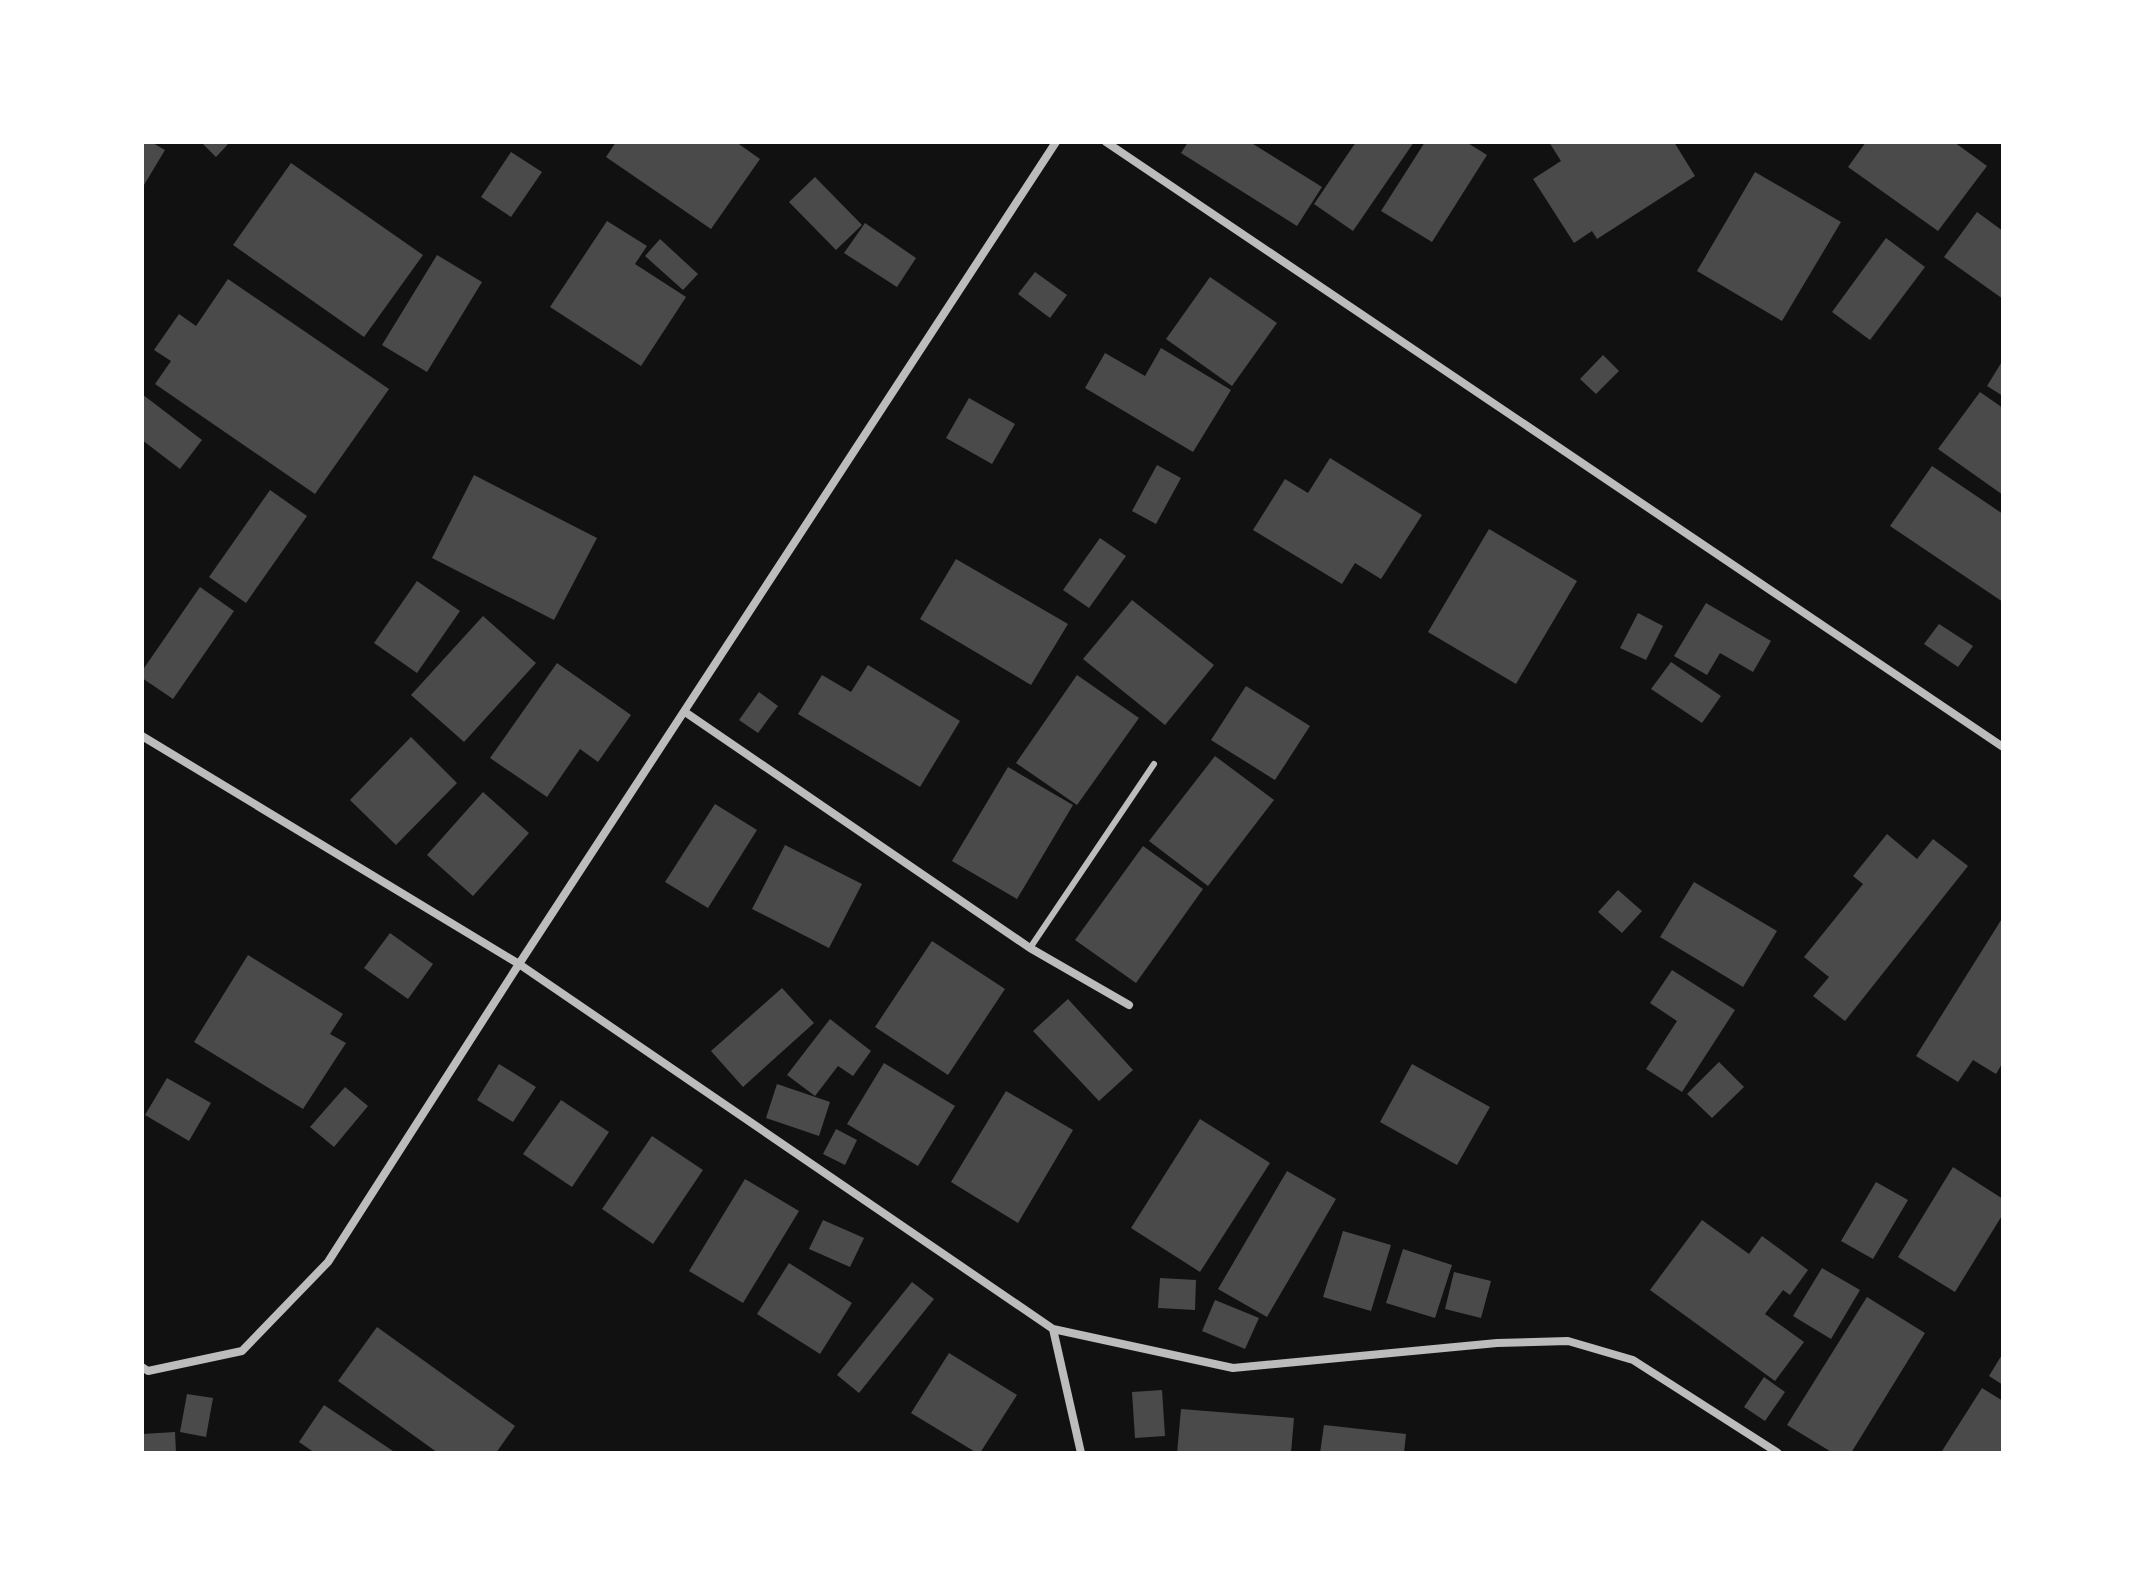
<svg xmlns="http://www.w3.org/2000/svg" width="2145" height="1595" font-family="'Fira Sans',sans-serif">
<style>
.building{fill:#4a4a4a}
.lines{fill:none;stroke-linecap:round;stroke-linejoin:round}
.service{stroke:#bcbcbc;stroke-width:6}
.minor{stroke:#bcbcbc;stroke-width:8}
</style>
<rect width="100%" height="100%" fill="#111"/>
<path class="building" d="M143,142H151L165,150L144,185L142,183Z
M201,142H230L216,157Z
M616,142H736L760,159L711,229L606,157Z
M1188,142H1250L1322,187L1297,226L1181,153Z
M1356,142H1414L1353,231L1314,204Z
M1425,142H1466L1487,155L1432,242L1381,211Z
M1549,142H1674L1695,176L1597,239L1592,231L1574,243L1533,179L1561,161Z
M1866,142H1954L1987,166L1938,231L1848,167Z
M511,152L542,172L511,217L481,197Z
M291,163L423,255L364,337L233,245Z
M1755,172L1841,222L1782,321L1697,271Z
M815,177L862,225L836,250L789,202Z
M1977,212L2003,231V299L1944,257Z
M607,221L647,246L635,264L686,297L641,366L550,307Z
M865,223L916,258L897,287L844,253Z
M1886,238L1925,267L1870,340L1832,312Z
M660,239L698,274L683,290L645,256Z
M437,255L482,282L427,372L382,345Z
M1035,272L1067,295L1050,318L1018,294Z
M1210,277L1277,323L1232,386L1166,339Z
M228,279L389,389L315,494L155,384L171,361L154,350L179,314L196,326Z
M1161,348L1231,390L1193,452L1085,388L1105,353L1145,376Z
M1603,355L1619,371L1596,394L1580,379Z
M2003,360V396L1987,386Z
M1980,392L2003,408V495L1938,449Z
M142,394L202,440L180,469L142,440Z
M969,398L1015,424L992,464L946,438Z
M1330,458L1422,515L1381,579L1355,563L1342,584L1253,530L1285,479L1308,493Z
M1157,465L1181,478L1156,524L1132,511Z
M1932,466L2003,514V602L1890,526Z
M474,475L597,538L554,620L432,558Z
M270,490L307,516L246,603L209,577Z
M1489,529L1577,581L1516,684L1428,632Z
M1100,538L1126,556L1089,608L1063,590Z
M956,559L1068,624L1031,685L920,619Z
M417,581L460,611L417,673L374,643Z
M200,587L234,611L173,699L142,678V671Z
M1132,600L1214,665L1165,725L1083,659Z
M1706,603L1771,641L1753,672L1720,653L1707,675L1674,656Z
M1638,613L1663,626L1646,660L1620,648Z
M483,616L536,663L464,742L411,695Z
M1939,624L1973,646L1958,667L1924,644Z
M1671,662L1721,696L1702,723L1651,689Z
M557,663L631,715L598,762L580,749L547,797L490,758Z
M868,665L960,721L920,787L798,714L822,675L851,692Z
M1077,675L1139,718L1077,805L1016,763Z
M1246,686L1310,726L1275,780L1211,740Z
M759,692L778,706L758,733L739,720Z
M411,737L457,783L396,845L350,800Z
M1215,756L1274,800L1208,886L1149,841Z
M1008,767L1073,805L1017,899L952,861Z
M483,792L529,833L473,896L427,855Z
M715,804L757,830L708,908L665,882Z
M1887,834L1917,859L1933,839L1968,866L1845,1021L1813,996L1829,977L1804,957L1863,884L1853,876Z
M785,845L862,884L829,948L752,909Z
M1143,846L1203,889L1136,983L1075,940Z
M1694,882L1777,931L1743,987L1660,937Z
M1618,890L1642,911L1622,933L1598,912Z
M2003,917V1062L1996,1074L1973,1060L1958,1082L1916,1056Z
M390,933L433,964L408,999L364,968Z
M932,941L1005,989L948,1075L875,1027Z
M248,955L343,1014L330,1034L346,1043L303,1109L194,1042Z
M1672,970L1735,1010L1682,1092L1646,1069L1677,1021L1650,1003Z
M782,988L814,1023L743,1087L711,1051Z
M1068,999L1133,1070L1099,1101L1033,1031Z
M830,1019L871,1051L853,1076L838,1066L815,1096L787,1075Z
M1719,1062L1744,1087L1712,1118L1687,1094Z
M884,1063L955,1106L918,1166L847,1124Z
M499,1064L536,1087L513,1122L477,1100Z
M1412,1064L1490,1107L1457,1165L1380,1122Z
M167,1078L211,1103L189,1141L145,1115Z
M777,1084L830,1102L819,1136L766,1118Z
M345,1087L368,1106L334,1147L310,1127Z
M1006,1091L1073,1130L1018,1223L951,1182Z
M561,1100L609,1132L572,1187L523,1154Z
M1200,1119L1270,1163L1200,1272L1131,1228Z
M836,1129L857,1140L845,1165L823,1154Z
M652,1136L703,1170L653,1244L602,1209Z
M1953,1167L2003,1199V1214L1955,1292L1898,1257Z
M1287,1171L1336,1199L1267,1317L1218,1289Z
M745,1179L799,1211L743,1303L689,1271Z
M1876,1182L1908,1200L1873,1259L1841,1241Z
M823,1220L864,1238L850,1267L809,1249Z
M1702,1220L1749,1254L1762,1236L1808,1270L1790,1295L1783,1290L1765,1314L1804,1342L1775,1381L1650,1290Z
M1343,1231L1391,1245L1371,1311L1323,1297Z
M1403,1249L1452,1265L1435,1318L1386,1303Z
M789,1263L852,1303L820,1354L757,1314Z
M1822,1268L1860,1290L1831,1339L1793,1316Z
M1454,1272L1491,1281L1481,1318L1445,1309Z
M1160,1278L1196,1280L1195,1310L1158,1308Z
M912,1282L934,1299L859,1393L837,1375Z
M1867,1297L1925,1333L1851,1453H1833L1787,1425Z
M1215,1300L1259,1318L1245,1349L1202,1331Z
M377,1327L515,1426L496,1453H438L338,1381Z
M949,1353L1017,1395L980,1453H977L911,1413Z
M2003,1353V1385L1989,1376Z
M1764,1377L1785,1392L1765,1421L1744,1407Z
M1982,1388L2003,1401V1453H1946L1942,1451Z
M1162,1390L1165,1436L1135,1438L1132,1392Z
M187,1394L213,1398L206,1437L180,1432Z
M324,1405L396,1453H315L299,1442Z
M1181,1409L1294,1418L1291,1453H1177Z
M1324,1425L1406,1434L1404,1453H1320Z
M175,1432L176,1453H142V1434Z"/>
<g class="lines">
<path class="service" d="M1030,948L1154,764"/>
<path class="minor" d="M1106,142L2003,747
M685,712L1030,948L1129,1005
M142,736L519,964L1053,1329L1233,1368L1497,1343L1568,1341L1633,1360L1778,1453
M1053,1329L1081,1453
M142,1367L148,1371L242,1351L328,1262L519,964L1056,142"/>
</g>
<rect width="2145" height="1595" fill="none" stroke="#ffffff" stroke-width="288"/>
</svg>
